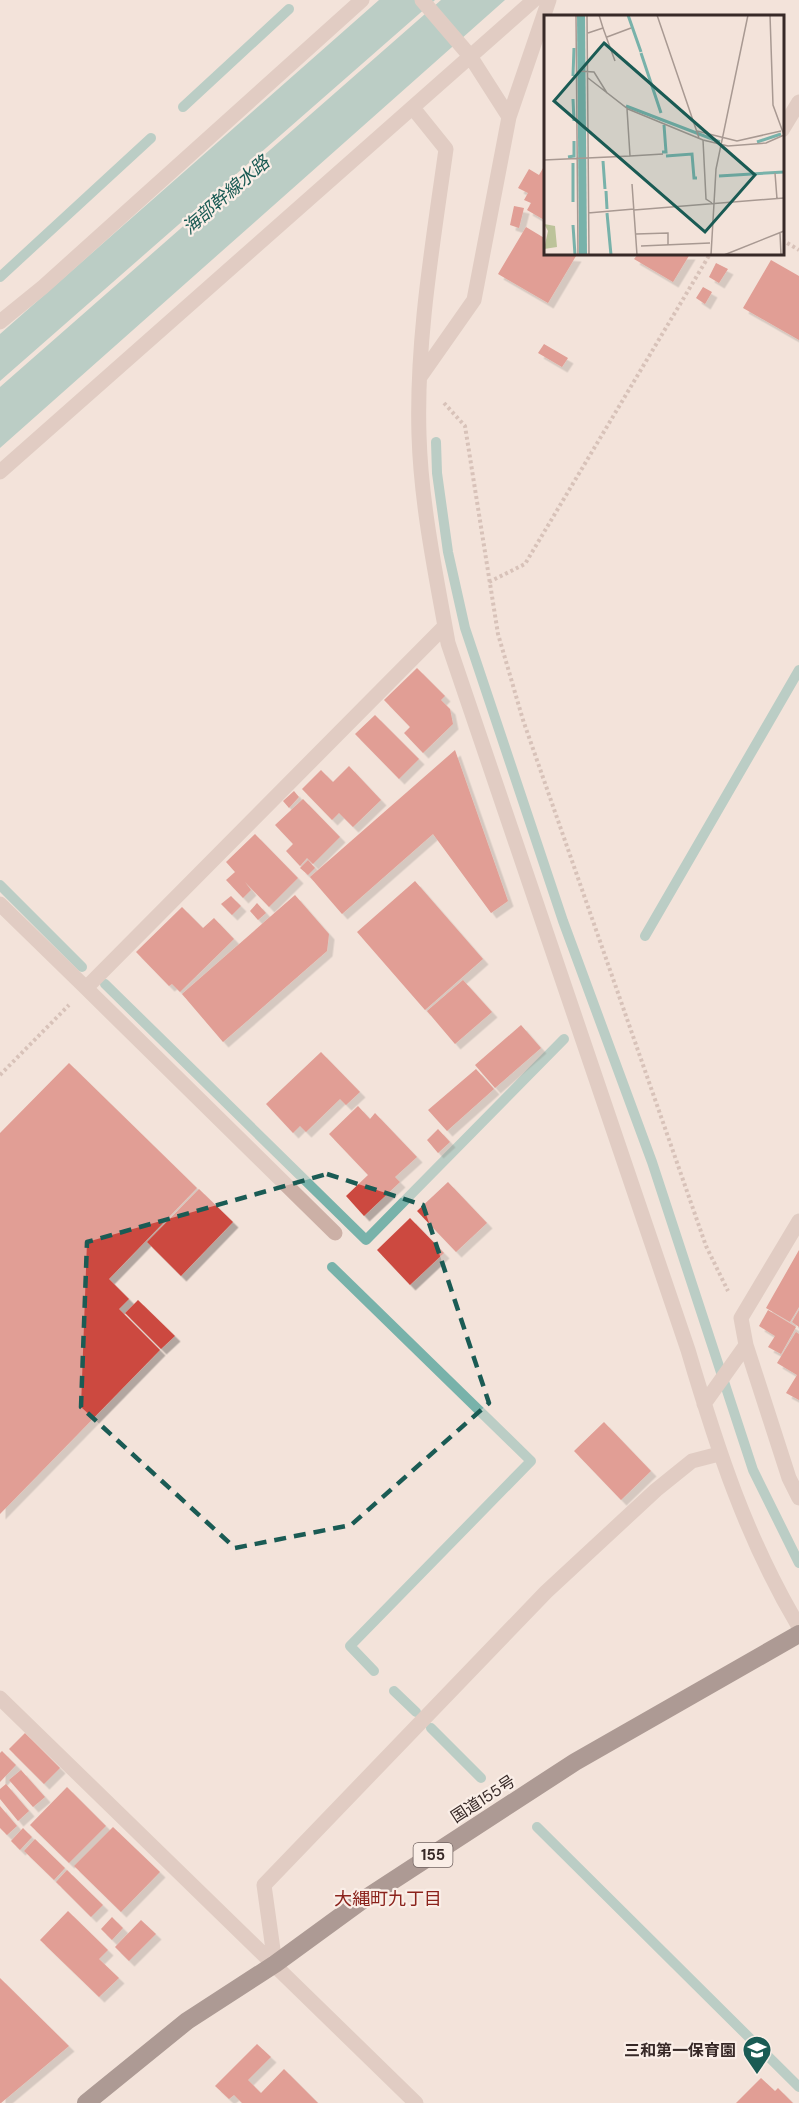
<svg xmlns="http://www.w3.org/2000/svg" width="799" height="2103" font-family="'DM Sans','Noto Sans JP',sans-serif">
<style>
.water{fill:#78b2aa}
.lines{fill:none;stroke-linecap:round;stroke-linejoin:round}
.stream{stroke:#78b2aa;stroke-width:10}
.building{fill:#cc493f;filter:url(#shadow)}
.path{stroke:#b89a90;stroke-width:4;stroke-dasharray:3 3;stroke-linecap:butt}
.minor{stroke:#ccb0a6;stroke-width:15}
.highway{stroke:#59413e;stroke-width:18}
.marked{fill:none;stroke:#1a5b54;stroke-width:4.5;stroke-dasharray:12 8;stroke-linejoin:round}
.labels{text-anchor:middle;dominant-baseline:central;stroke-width:4.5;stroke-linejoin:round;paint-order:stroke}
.shield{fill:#faeee7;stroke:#726461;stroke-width:1.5}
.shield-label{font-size:15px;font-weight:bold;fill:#372927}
.street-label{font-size:16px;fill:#372927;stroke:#faeee7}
.poi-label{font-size:16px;font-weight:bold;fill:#372927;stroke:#faeee7;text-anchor:end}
.water-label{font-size:18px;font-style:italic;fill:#1a5b54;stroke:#faeee7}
.neighbourhood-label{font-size:18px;fill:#8b231c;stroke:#faeee7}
.inset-river{fill:none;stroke:#78b2aa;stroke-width:3}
.inset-road{fill:none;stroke:#a89992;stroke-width:1.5}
.view{fill:#1a5b54;fill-opacity:0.15;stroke:#1a5b54;stroke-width:3}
.inset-edge{fill:none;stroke:#372927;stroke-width:3}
</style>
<defs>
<filter id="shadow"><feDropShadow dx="5.5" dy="5.5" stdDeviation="0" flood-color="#0004"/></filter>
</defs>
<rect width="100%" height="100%" fill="#f3e3da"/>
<path class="water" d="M379,0H435L0,381V334Z
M441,0H505L0,448V387Z"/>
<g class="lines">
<path class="stream" d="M183,107L289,9
M0,277L151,138
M436,442L437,473L448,552L465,628L563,921L652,1162L753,1470L799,1563
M0,885L82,967
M645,936L799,670
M105,984L366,1240L564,1039
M332,1267L531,1461L350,1646L374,1671
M394,1691L416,1712
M431,1728L481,1778
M537,1827L799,2087"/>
</g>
<path class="building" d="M546,163V221L527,210L531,203L524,200L528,193L518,188L529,169L539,175Z
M514,206L524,208L519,228L510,225Z
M526,227L546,239V254L576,256L548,303L498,274Z
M638,254H690L673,282L634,259Z
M771,260L799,276V340L743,308Z
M716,263L728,269L719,283L709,277Z
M703,287L712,292L705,304L696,298Z
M544,344L568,358L562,367L538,353Z
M417,668L445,696L441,700L450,709L453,724L423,753L404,733L410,727L384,700Z
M375,715L419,759L399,779L355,734Z
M455,750L508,901L491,913L433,834L342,914L310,877Z
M349,766L381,800L353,827L339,813L332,820L302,789L321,770L333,782Z
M294,791L299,797L289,808L283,801Z
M303,799L340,837L313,864L307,858L300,866L286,851L293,844L275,825Z
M255,834L298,878L269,907L245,882L251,890L243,898L226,880L235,872L226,862Z
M308,860L315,868L308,875L300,868Z
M415,881L483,959L425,1010L357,932Z
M295,895L329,934L327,951L223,1042L182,994Z
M231,896L241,906L232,915L221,904Z
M257,903L266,913L258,920L250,911Z
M182,907L203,928L214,918L234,939L180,992L172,984L169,986L136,952Z
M463,980L492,1012L455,1044L427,1011Z
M521,1025L541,1048L495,1088L475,1065Z
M321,1052L360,1092L346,1105L340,1099L306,1132L300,1126L293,1133L266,1104Z
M69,1063L197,1188L109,1279L129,1299L119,1309L160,1350L0,1514V1133Z
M476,1069L494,1089L447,1131L428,1110Z
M358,1106L370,1119L375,1113L417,1157L395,1177L400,1182L364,1216L346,1196L368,1175L329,1134Z
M438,1129L450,1142L438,1153L427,1140Z
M448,1182L487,1223L456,1252L417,1211Z
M199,1189L233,1222L181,1276L147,1242Z
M410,1218L444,1253L410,1285L377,1250Z
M799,1250V1307L790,1322L766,1308Z
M138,1300L175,1336L161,1349L125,1313Z
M768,1310L796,1327L781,1354L768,1347L775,1336L759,1326Z
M799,1310V1327L792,1322Z
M796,1332L799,1334V1400L786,1393L797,1375L777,1363Z
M604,1422L651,1471L621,1500L574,1451Z
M25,1733L60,1768L44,1784L9,1749Z
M2,1751L16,1765L0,1782V1753Z
M21,1770L45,1797L33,1807L9,1780Z
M6,1784L29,1811L18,1821L0,1799V1789Z
M67,1787L106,1826L69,1863L30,1825Z
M0,1806L17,1826L7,1835L0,1828Z
M113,1827L160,1872L121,1912L74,1866Z
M23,1828L32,1837L20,1850L11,1841Z
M35,1839L65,1868L54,1880L24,1851Z
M67,1870L103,1905L91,1917L56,1882Z
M68,1911L108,1950L99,1959L119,1978L99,1997L40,1940Z
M112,1917L123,1928L112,1940L101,1929Z
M141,1920L156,1934L129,1961L115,1947Z
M0,1978L69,2046L1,2103H0Z
M257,2044L271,2057L248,2080L261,2093L284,2069L318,2103H242L234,2095L229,2099L215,2086Z
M761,2078L775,2091L778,2088L793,2103H736Z"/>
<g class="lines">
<path class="path" d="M782,240L799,250
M444,403L465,426L498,634L523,720L706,1246L728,1291
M489,582L525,564L710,254
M0,1075L69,1005"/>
<path class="minor" d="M413,108L446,149C433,243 416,340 419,435C421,505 436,575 448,643L688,1350C717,1448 746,1538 799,1627
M509,117L549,0
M782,130L799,102
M0,322L43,287L362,0
M420,377L474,300L509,117L470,56L422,0
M0,472L534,0
M0,904L86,988L445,626
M86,988L335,1233
M799,1221L741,1318L746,1345L789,1478L799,1498
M704,1404L746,1345
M0,1698L416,2103
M275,1964L264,1885L546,1592L656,1490L692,1461L719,1454"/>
<path class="highway" d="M86,2103L187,2021L275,1964L360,1902L575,1762L799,1634"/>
</g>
<path d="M0 0H799V2103H0ZM327,1174L423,1205L489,1403L351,1525L235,1548L81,1407L87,1242Z" fill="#f3e3da" fill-opacity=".55" fill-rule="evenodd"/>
<path class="marked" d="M327,1174L423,1205L489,1403L351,1525L235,1548L81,1407L87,1242Z"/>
<defs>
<g id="school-pin" transform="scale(1.5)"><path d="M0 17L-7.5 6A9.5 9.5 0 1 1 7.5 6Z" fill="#1a5b54" stroke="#faeee7"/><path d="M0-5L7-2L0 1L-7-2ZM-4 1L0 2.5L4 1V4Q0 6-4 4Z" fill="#fff"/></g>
</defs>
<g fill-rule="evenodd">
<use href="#school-pin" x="757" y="2050"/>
</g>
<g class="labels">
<rect class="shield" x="413.5" y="1843" width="39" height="24" rx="4.5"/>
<g class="shield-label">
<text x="433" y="1855">155</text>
</g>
<g class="street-label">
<text transform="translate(483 1799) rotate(-33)">国道155号</text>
</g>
<g class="poi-label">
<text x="736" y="2050">三和第一保育園</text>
</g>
<g class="water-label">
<text transform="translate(226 195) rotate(-41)">海部幹線水路</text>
</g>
<g class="neighbourhood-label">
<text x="388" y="1899">大縄町九丁目</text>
</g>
</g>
<g transform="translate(544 15)">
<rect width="240" height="240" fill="#f3e3da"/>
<path d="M0,209L11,211L13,232L0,234L4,216Z" fill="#bcc39a"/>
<path d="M33,0H41L43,240H35Z" fill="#78b2aa"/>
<path class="inset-river" d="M84,0L97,37M97,38L117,98M29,61L30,33M29,84L30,106M82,91L176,127M213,127L237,119M118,137H122L120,110M122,141L148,139L150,163H153M24,142L30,141V126M59,146L61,174M29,148V187M175,161L240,157M62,176L63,194M63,198L67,240M29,210L31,240"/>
<path class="inset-road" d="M32,0L34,240M43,0L45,240M113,0L155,123M59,13L71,46M44,18L59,13L55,0M63,22L87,13M33,56L50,57L63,78M44,63L84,94L159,125L184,131L222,128L240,120L229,90L226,0M153,116L193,126L237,116M159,125L162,184L168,188M86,141L119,139M0,145L86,141L83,94M231,158L233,184M88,169L93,240M90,195L240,183M44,198L90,194M236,218L237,240M92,219L124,218V230M97,231L166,228M167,240L172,154L204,0M180,240L240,216"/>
<path class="view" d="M60,28L211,160L161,217L10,86Z"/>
<rect width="240" height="240" class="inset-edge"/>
</g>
</svg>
